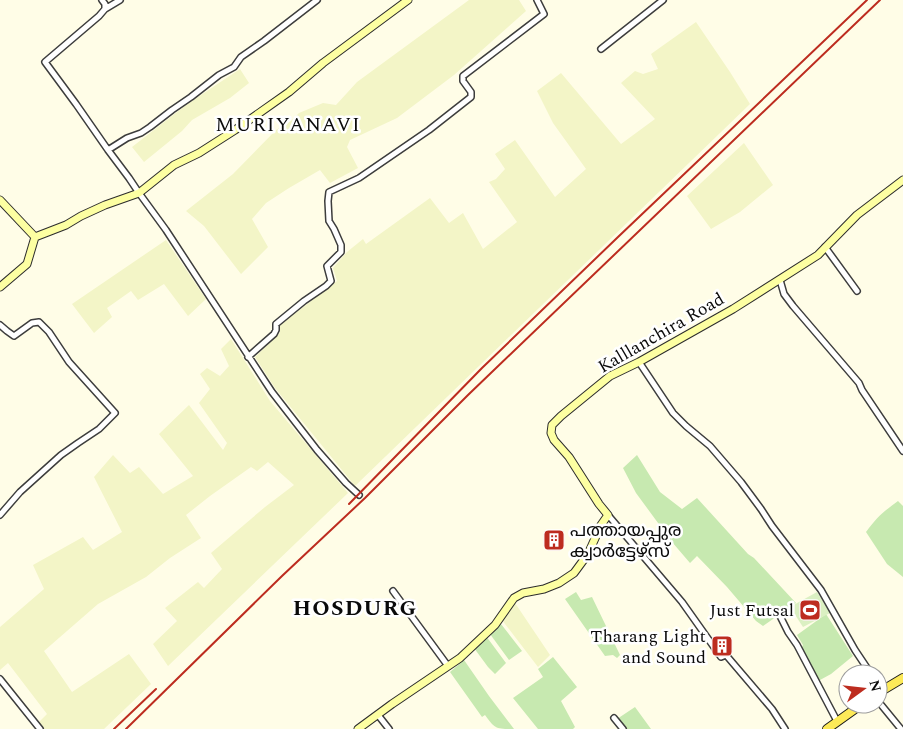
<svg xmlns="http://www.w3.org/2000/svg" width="903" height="729" font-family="Spectral,'Noto Sans Malayalam',serif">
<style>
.farmland{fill:#f3f5c7}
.green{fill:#c7e9b0}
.pitch{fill:#dbf0c2}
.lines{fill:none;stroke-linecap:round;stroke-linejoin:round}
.street-casing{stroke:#3d3d3d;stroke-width:8}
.secondary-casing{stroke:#2c2c2c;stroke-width:9}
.primary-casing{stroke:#1b1b1b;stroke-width:10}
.street{stroke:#fff;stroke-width:5}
.secondary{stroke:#fdffa2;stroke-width:7}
.primary{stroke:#fdea58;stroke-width:8}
.rail{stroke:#bd2c1f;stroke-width:2}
.labels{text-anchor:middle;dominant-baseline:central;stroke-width:5;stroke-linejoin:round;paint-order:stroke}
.street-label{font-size:18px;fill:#0a0a0a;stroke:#fff}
.poi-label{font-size:18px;fill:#0a0a0a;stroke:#fff;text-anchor:end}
.quarter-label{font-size:20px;letter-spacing:1px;fill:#0a0a0a;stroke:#fff}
.district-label{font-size:22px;font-weight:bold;letter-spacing:1px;fill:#0a0a0a;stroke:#fff}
</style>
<rect width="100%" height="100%" fill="#fffde7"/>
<path class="farmland" d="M469,0H519L526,11L454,75L397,118L350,140L347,147L358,168L330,183L320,170L289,188L266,203L252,219L268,247L241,274L204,226L186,211L233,174L276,130L291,121L299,113L323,103L336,105L357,82Z
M696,22L730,72L750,104L355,486L275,388L255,357L280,333V325L337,281L333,268L347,252L363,239L366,244L430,198L449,223L463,213L483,249L517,222L489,182L496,179L505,169L495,154L515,140L555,197L586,169L553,123L537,91L561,73L621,144L655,119L621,83L635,71L643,74L658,69L651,54Z
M240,69L249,83L230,98L192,120L182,131L144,162L132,147L186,105Z
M744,143L773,185L740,212L711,229L687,196Z
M166,240L206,299L188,316L164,284L138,300L131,291L107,308L112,317L94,333L72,304Z
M231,339L270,401L348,493L168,666L153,644L177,621L165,608L198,582L204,588L222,569L211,553L265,507L294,485L268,462L257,471L251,467L210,496L186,515L201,538L170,558L146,577L98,604L44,651L72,692L129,654L151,684L104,729H43L38,723L47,714L8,663L0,670V627L44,589L33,565L83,537L93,550L122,532L94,477L113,455L130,473L139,467L163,494L193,476L159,434L189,405L223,450L227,443L199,403L210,389L200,374L207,368L220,376L229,366L221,349Z
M515,603L550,655L538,667L502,620Z"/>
<path class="green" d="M637,455L660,492L682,509L697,498L748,554L754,558L796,603L763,626L756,621L727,587L697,556L690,563L672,542L636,493L623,468Z
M898,501L903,506V577L887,564L866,532C877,517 883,512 898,501Z
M576,592L581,600L592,597L620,655L617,658L613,655L605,656L565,599Z
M826,614L853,656L831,674L820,680L816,679L801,649L803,645L797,635Z
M501,624L522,651L509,660L490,634Z
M486,636L506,663L495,674L488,667L474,648Z
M553,657L577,687L561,701L575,727L573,729H538L513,698L543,677L538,669Z
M464,660L489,696L514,729C496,729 495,729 485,715L482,717L450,672Z
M635,707L651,729H624L617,719Z"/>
<path class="pitch" d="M817,592L830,613L803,627L790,607Z"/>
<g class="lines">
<g class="street-casing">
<path id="street" d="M102,0L105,4V9L99,16L45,62L76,104L108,150
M317,0L264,41L241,57L234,67L219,75L191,97L172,110L150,127L141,133L127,138L108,150L129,178L139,193L166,230L272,392L317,450L346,483L359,495
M105,9L120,0
M601,49L663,0
M825,247L857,291
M780,280L784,294L793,306L859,383L862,390L903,451
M0,325L7,331L14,336L32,323L39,322L49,332L69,362L115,413L99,429L78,443L61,455L20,492L0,515
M248,357L274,334L276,330V324L304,301L326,286L331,281L327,266L341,252V245L334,229L329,221L328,201L329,192L359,178L429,130L471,97V92L463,81V76L544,14L537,0
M639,362L673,413L686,426L710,446L741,482L761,509L772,526L821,590L855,650L871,674
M608,515L682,602L721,657L726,655L772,709L785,729
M393,591L448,666
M779,614L788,632L797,645L837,721
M0,679L40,729
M878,701L901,729
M378,715L389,729
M614,718L623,729"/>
</g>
<g class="secondary-casing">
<path id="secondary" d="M0,200L35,237
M35,237L66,225L81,216L105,205L139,193L174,165L199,153L235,130L289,92L323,63L408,0
M0,287L27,264L35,237
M358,729L392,704L460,658L495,625L514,598L523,593L544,589L559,583L574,573L588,554L601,525L608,515L599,504L569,457L554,440L551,433L552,425L561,416L610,376L639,362L733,309L818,255L857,215L903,180"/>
</g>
<g class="primary-casing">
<path id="primary" d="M878,693L903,678
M827,729L862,704"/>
</g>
<use href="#street" class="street"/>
<use href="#secondary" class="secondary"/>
<use href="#primary" class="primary"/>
<path class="rail" d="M349,504L482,368L618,237L867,0
M114,729L156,689
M126,729L282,576L365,498L468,395L880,0"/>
</g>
<defs>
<g id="building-square" transform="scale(1.125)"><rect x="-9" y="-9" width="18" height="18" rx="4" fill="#bd2c1f" stroke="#fff"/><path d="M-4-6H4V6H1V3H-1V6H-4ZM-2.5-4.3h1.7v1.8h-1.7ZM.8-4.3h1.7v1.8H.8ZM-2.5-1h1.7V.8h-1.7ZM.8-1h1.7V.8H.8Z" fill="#fff"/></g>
<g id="stadium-square" transform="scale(1.125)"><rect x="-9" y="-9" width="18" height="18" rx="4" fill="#bd2c1f" stroke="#fff"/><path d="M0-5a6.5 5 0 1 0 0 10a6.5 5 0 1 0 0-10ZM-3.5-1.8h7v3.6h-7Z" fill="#fff"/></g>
</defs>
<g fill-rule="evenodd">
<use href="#building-square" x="554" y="540"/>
<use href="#stadium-square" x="810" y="610"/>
<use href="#building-square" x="722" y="646"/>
</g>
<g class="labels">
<g class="street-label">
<text transform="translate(661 333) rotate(-30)">Kalllanchira Road</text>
</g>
<g class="poi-label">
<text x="570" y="530" text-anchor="start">പത്തായപ്പുര<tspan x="570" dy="21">ക്വാർട്ടേഴ്സ്</tspan></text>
<text x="794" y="610">Just Futsal</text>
<text x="706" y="636">Tharang Light<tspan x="706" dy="21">and Sound</tspan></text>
</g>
<g class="quarter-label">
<text x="288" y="125">MURIYANAVI</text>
</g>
<g class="district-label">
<text x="355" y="608">HOSDURG</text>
</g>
</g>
<g transform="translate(863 689) rotate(75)"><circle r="24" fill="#ffffff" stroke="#9d9d9d"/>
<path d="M0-4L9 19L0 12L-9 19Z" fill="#bd2c1f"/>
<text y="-8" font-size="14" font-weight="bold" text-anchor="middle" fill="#0a0a0a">N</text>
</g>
</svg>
